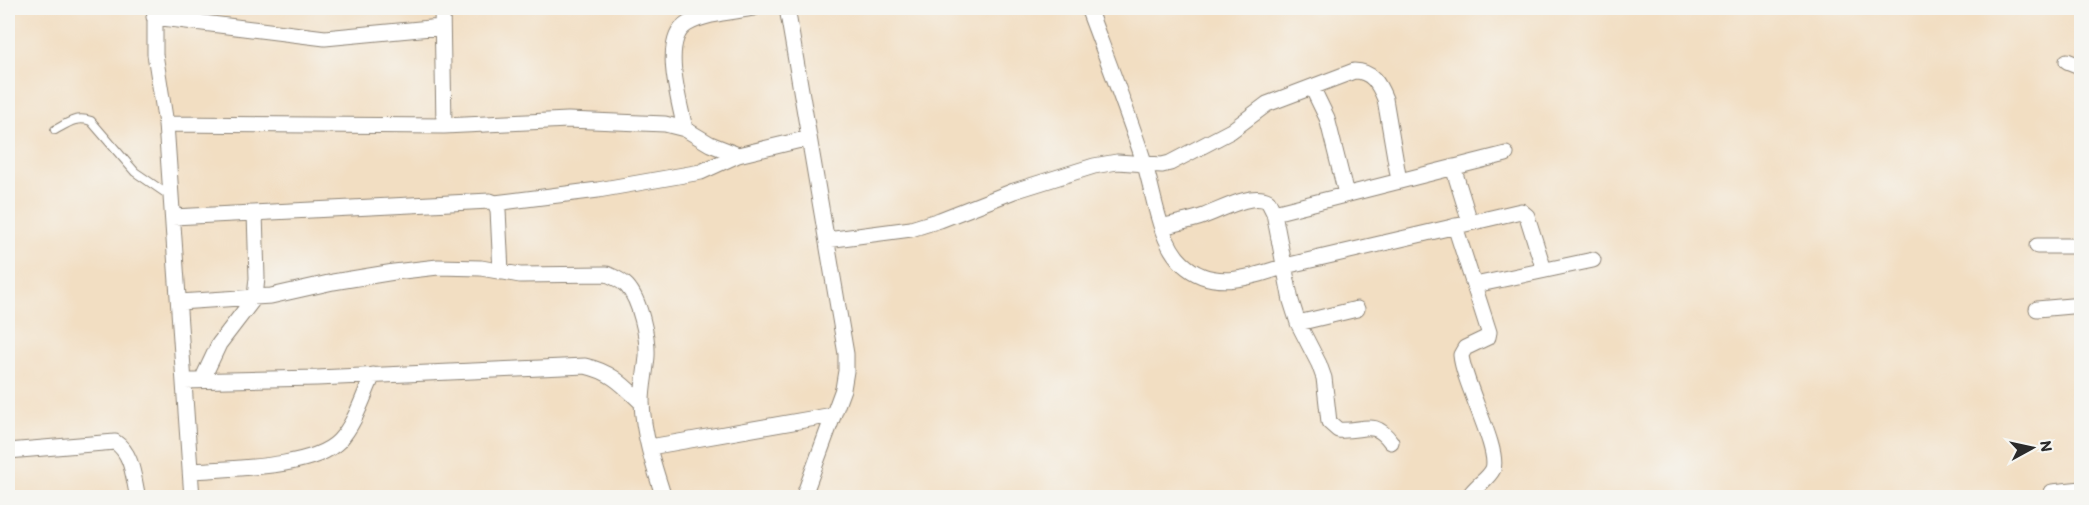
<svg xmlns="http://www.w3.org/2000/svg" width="2089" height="505" font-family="Itim,sans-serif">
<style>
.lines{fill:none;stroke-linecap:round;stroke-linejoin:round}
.service-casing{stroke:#8e8476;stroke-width:10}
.minor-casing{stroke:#8e8476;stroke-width:17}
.service{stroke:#fff;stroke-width:8}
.minor{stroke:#fff;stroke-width:15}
</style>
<rect width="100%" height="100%" fill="#f6f6f2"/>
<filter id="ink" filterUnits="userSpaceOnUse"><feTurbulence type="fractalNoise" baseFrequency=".0167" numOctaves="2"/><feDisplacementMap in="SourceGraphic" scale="12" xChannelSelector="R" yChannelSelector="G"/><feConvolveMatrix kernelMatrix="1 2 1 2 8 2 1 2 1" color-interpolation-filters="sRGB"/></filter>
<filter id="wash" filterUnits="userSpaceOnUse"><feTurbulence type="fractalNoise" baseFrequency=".008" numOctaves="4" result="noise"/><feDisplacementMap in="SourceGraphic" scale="24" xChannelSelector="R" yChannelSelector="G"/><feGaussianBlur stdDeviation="1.35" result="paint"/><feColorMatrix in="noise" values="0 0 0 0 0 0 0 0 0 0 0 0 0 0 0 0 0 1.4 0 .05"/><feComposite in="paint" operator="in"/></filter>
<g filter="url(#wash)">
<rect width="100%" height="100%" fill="#f2dec2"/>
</g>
<g filter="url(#ink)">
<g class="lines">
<g class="service-casing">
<path id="service" d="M55,130C68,123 76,116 91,121L135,172L170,196"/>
</g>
<g class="minor-casing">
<path id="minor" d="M155,8V54L166,124L192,498
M442,8L444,126
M787,8L846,354V371L843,389L803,498
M1088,8C1107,59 1127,110 1144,162C1154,192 1158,240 1182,263C1212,292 1252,277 1285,266L1521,211L1527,216L1544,270
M154,17L325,38L441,27
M2067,61L2082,67
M1312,87L1327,118L1346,194
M166,124L444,126L568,120L665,124L685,129L710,144L738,155
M685,129C680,103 660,40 687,24C706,13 733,12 754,8
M1453,167L1470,222
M495,203L598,190L701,172L738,155L809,138
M1274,213L1506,154
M173,217L490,201L495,203L498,210L501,272
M1455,226L1489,332L1488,337L1465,348L1461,355C1463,382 1500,449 1493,469C1488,480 1474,486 1468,498
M1162,227C1176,223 1191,221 1204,216C1221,210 1251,192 1268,201L1274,213L1291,301L1298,323L1319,364L1324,378L1329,422L1338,430C1363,432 1374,418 1391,442
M827,240L911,229L940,220L1014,191L1094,166L1117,162L1162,165L1170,163L1231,131L1267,104L1354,71C1372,71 1379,84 1385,99L1399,181
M2037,246H2082
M1475,285L1593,260
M179,302L271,296L333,282L394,272L438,267L481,268L520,275L607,274C614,277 621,280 627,286C640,300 648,337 647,356C646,371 642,387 642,402C643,434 654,467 664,498
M2037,309L2082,305
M1298,323L1357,309
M202,380L219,344L255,297L257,278L255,213
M184,381L317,378L585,366C612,372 623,385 642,403
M650,447L833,415
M8,451L115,442C133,454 133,477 138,498
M191,471C228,468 312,469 339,441C355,424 363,397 373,375
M2052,492L2082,489"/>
</g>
<use href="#service" class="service"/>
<use href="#minor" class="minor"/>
</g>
</g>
<rect width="2089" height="505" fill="none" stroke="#f6f6f2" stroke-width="30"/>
<g transform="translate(2032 448) rotate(82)" stroke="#f6f6f2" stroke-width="4.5" paint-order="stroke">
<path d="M0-4.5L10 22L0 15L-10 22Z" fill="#2b2b2b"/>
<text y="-9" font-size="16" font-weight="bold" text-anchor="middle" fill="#2b2b2b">N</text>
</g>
</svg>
